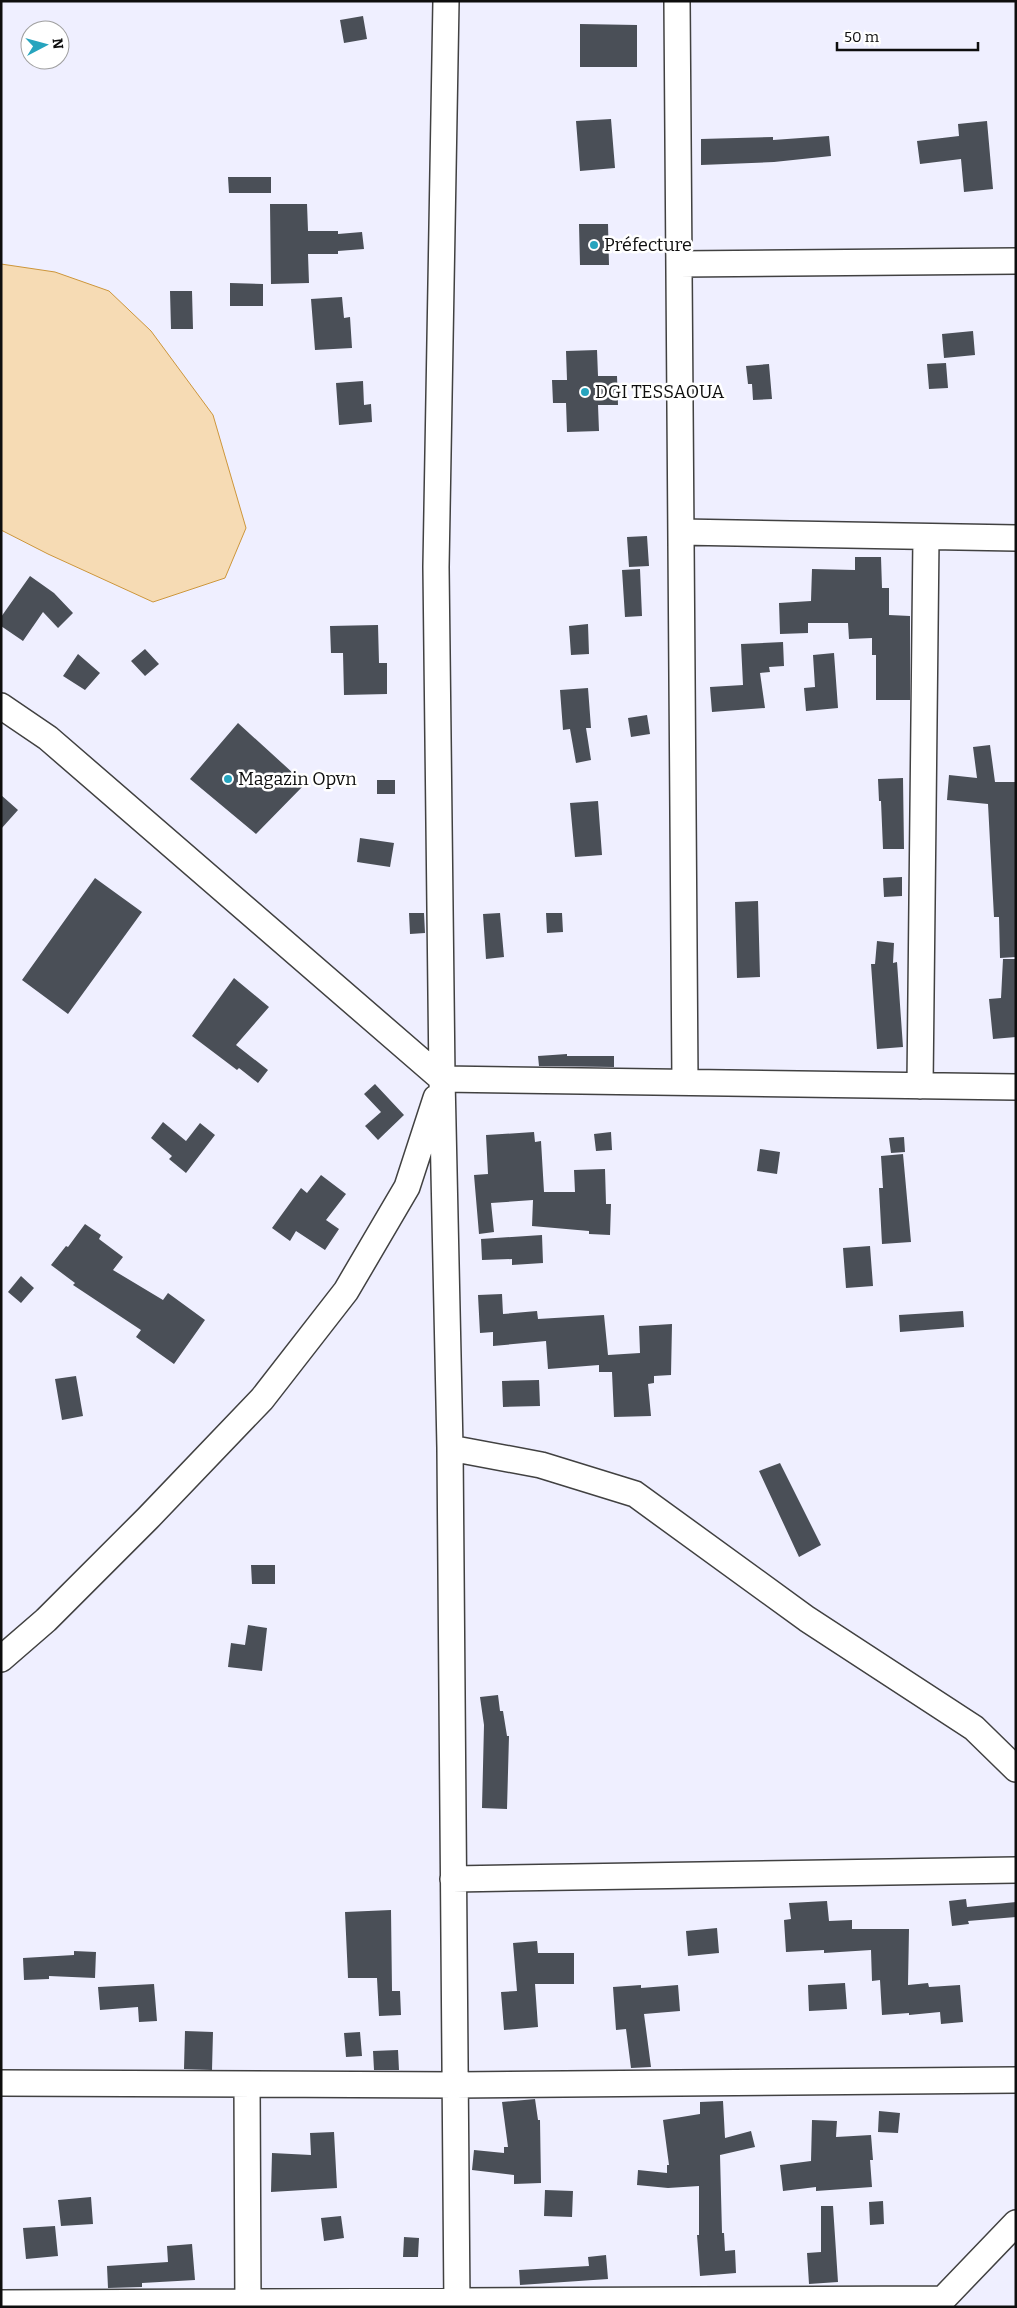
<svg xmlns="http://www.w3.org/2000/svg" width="1017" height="2308" font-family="Bitter,serif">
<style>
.water{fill:#f6dbb4;stroke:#cd963b}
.building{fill:#4a4f57}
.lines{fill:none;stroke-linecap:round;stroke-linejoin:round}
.minor-casing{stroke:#414141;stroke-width:28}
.minor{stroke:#fff;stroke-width:25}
.poi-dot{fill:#26a4be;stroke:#fff;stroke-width:2}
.labels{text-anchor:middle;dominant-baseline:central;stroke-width:5;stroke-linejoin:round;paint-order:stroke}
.poi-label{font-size:18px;fill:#0e0e0e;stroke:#fff;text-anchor:start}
</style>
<rect width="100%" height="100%" fill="#efefff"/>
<path class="water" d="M1,264L55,272L109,291L151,331L213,415L246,528L225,578L153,602L48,554L1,530Z"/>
<path class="building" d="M363,16L367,39L344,43L340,20Z
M580,24L637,25V67H580Z
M611,119L615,168L580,171L576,121Z
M987,121L993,189L964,192L961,159L920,164L917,141L959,136L958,124Z
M829,136L831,156L774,162L701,165V139L773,137V140Z
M228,177H271V193H229Z
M270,204H307L308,231H338V234L362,232L364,249L338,251V254H308L309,283L271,284Z
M579,224H608L609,265H580Z
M230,283L263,284V306H230Z
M170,291H192L193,329H171Z
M342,297L344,318L350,317L352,348L315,350L311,299Z
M973,331L975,355L944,358L942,334Z
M597,350L598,376H617L618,405H598L599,431L567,432L566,403H553L552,380H567L566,351Z
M946,363L948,388L929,389L927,364Z
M769,364L772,399L753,400L752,384H748L746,366Z
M363,381L364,405L371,404L372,422L339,425L336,383Z
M647,536L649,566L629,567L627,537Z
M855,557H881L882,588H889V615L910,616V700H876V655H872V638L849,639L848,623H808V633L780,634L779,603L811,601L812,569L855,570Z
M640,569L642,616L625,617L622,570Z
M30,576L54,593L73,613L58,628L43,612L23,641L1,626V617Z
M588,624L589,654L571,655L569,626Z
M378,625L379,663H387V694L344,695L343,653H331L330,626Z
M783,642L784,666L769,667L770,672L760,673L765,708L712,712L710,687L743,685L741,644Z
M145,649L159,664L145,676L131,661Z
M834,653L838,708L806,711L804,688L815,687L813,655Z
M78,654L100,673L85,690L63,676Z
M588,688L591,728H586L591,760L576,763L570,729L563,730L560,690Z
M647,715L650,734L631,737L628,718Z
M238,723L305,784L256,834L190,779Z
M990,745L995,782H1016V957L1000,958L999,917H994L988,804L947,800L949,775L977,778L973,747Z
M903,778L904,849H883L881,801H879L878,779Z
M377,780H395V794H377Z
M1,795L18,810L1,829Z
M598,801L602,855L575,857L570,803Z
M360,838L394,843L390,867L357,862Z
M902,877V896L884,897L883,878Z
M95,878L142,912L68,1014L22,980Z
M758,901L760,977L737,978L735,902Z
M409,913H424L425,933L410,934Z
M500,913L504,957L486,959L483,914Z
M546,913H562L563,932L547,933Z
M877,941L894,943L893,963L897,962L903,1047L877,1049L871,964H875Z
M1003,959H1016V1037L993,1039L989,999L1001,998Z
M234,978L269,1007L236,1045L268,1070L258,1083L239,1068L237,1070L192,1036Z
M567,1054V1056H614V1067L539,1066L538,1056Z
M375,1084L404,1115L378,1140L365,1126L381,1112L364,1094Z
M163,1122L186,1141L200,1123L215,1135L186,1173L169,1159L172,1156L151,1138Z
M534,1132L535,1142L541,1141L544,1192H575L574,1170L605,1169L606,1204H611L610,1235L589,1234V1231L532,1226L533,1200L491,1203L494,1232L479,1234L474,1175L488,1174L486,1135Z
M611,1132L612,1150L596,1151L594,1134Z
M904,1137L905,1152L891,1153L889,1138Z
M760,1149L780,1152L777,1174L757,1171Z
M903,1154L911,1242L882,1244L879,1188H883L881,1156Z
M321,1175L346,1194L326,1220L339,1229L325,1250L296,1231L290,1241L272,1228L301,1188L307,1193Z
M85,1224L101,1235L99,1239L123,1257L113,1270L163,1300L168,1293L205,1320L174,1364L136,1337L141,1330L73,1285L75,1283L51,1265L66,1246L68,1247Z
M542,1235L543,1263L512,1265V1259L482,1260L481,1239Z
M870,1246L873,1286L846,1288L843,1248Z
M21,1276L34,1288L21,1303L8,1292Z
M502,1294L503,1314L537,1311L538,1319L604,1315L608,1355L640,1353L639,1326L672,1324L671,1375L654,1376V1383L648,1384L651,1416L614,1417L612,1372H599V1365L548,1369L546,1341L493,1346V1332L480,1333L478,1295Z
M963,1311L964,1327L900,1332L899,1315Z
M76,1376L83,1416L62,1420L55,1379Z
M539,1380L540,1406L503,1407L502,1381Z
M780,1463L821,1545L799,1557L759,1471Z
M251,1565H275V1584H252Z
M248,1625L267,1628L262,1671L228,1667L231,1643L245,1645Z
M498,1695L500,1711H503L507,1736H509L507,1809L482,1808L484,1725L480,1697Z
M966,1899L967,1907L1016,1902V1917L968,1921L969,1924L952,1926L949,1901Z
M827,1901L829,1921L852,1920V1929H909L908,1985L928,1983L929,1987L960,1985L963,2022L941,2024L940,2012L909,2015V2013L882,2015L880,1980L872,1981L871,1950L824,1953V1950L786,1952L784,1920L791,1919L789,1903Z
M391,1910L392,1991H400L401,2015L379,2016L377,1978H348L345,1912Z
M717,1928L719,1953L688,1956L686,1931Z
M537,1941L538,1953H574V1984H535L538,2027L504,2030L501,1992L517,1991L513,1943Z
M74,1951L96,1952L95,1978L49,1976V1979L24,1980L23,1958L74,1955Z
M845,1983L847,2009L809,2011L808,1985Z
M154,1984L157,2021L139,2022L138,2007L100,2010L98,1987Z
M641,1985V1988L678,1985L680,2011L644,2014L651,2067L631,2068L626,2029L616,2030L613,1987Z
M185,2031L213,2032L212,2070L184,2069Z
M360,2032L362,2056L346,2057L344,2033Z
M398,2050L399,2070H374L373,2051Z
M535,2099L538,2120H540L541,2183L514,2184V2175L472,2170L474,2150L504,2153V2147H508L502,2102Z
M723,2101L725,2138L751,2131L755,2147L720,2155L722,2233H724L725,2251L735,2250L736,2273L700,2276L697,2235H699V2186L668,2188L637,2185L638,2170L667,2173V2165H669L663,2120L700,2114V2102Z
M879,2111L900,2113L898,2133L878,2132Z
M812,2120L837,2121L836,2137L871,2135L873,2160H870L872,2187L816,2191V2187L783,2191L780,2165L811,2161Z
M334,2132L337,2188L271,2192L272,2153L311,2155L310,2133Z
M545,2190L573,2191L572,2217L544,2216Z
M91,2197L93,2224L61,2226L58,2200Z
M883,2201L884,2224L870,2225L869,2202Z
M821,2206H833L838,2282L809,2284L807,2253L821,2252Z
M341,2216L344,2238L324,2241L321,2218Z
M55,2226L58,2256L26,2259L23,2228Z
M404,2237L419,2238L418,2257H403Z
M192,2244L195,2280L142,2283V2287L108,2288L107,2266L168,2262L167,2246Z
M606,2255L608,2279L520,2285L519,2270L589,2266L588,2257Z"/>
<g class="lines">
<g class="minor-casing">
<path id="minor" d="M446,1L436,567L442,1079L450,1448L457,2307
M677,1L685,1082
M679,264L1016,261
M681,532L1016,538
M1,706L48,738L442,1079L1016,1087
M920,1086L926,537
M450,1448L541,1465L635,1494L807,1619L974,1728L1016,1769
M1,1659L46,1620L148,1518L262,1399L346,1291L407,1187L436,1098
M453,1879L1016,1870
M1,2083L455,2085L1016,2080
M247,2084L248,2307
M1,2303L943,2299L1016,2223"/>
</g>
<use href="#minor" class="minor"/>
</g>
<g class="poi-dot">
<circle cx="594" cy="245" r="5"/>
<circle cx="585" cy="392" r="5"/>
<circle cx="228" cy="779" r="5"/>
</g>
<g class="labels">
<g class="poi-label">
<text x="604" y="245">Préfecture</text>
<text x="595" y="392">DGI TESSAOUA</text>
<text x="238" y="779">Magazin Opvn</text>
</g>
</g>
<rect width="1017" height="2308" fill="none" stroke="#0e0e0e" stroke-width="5"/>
<g transform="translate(45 45) rotate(84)"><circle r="24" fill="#ffffff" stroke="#9f9f9f"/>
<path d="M0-4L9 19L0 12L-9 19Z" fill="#26a4be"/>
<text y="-8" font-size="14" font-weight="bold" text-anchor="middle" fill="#0e0e0e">N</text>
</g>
<path d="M837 42v8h141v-8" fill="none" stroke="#0e0e0e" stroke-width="2.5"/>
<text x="844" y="42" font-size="15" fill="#0e0e0e" stroke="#ffffff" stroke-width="4" paint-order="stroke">50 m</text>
</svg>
